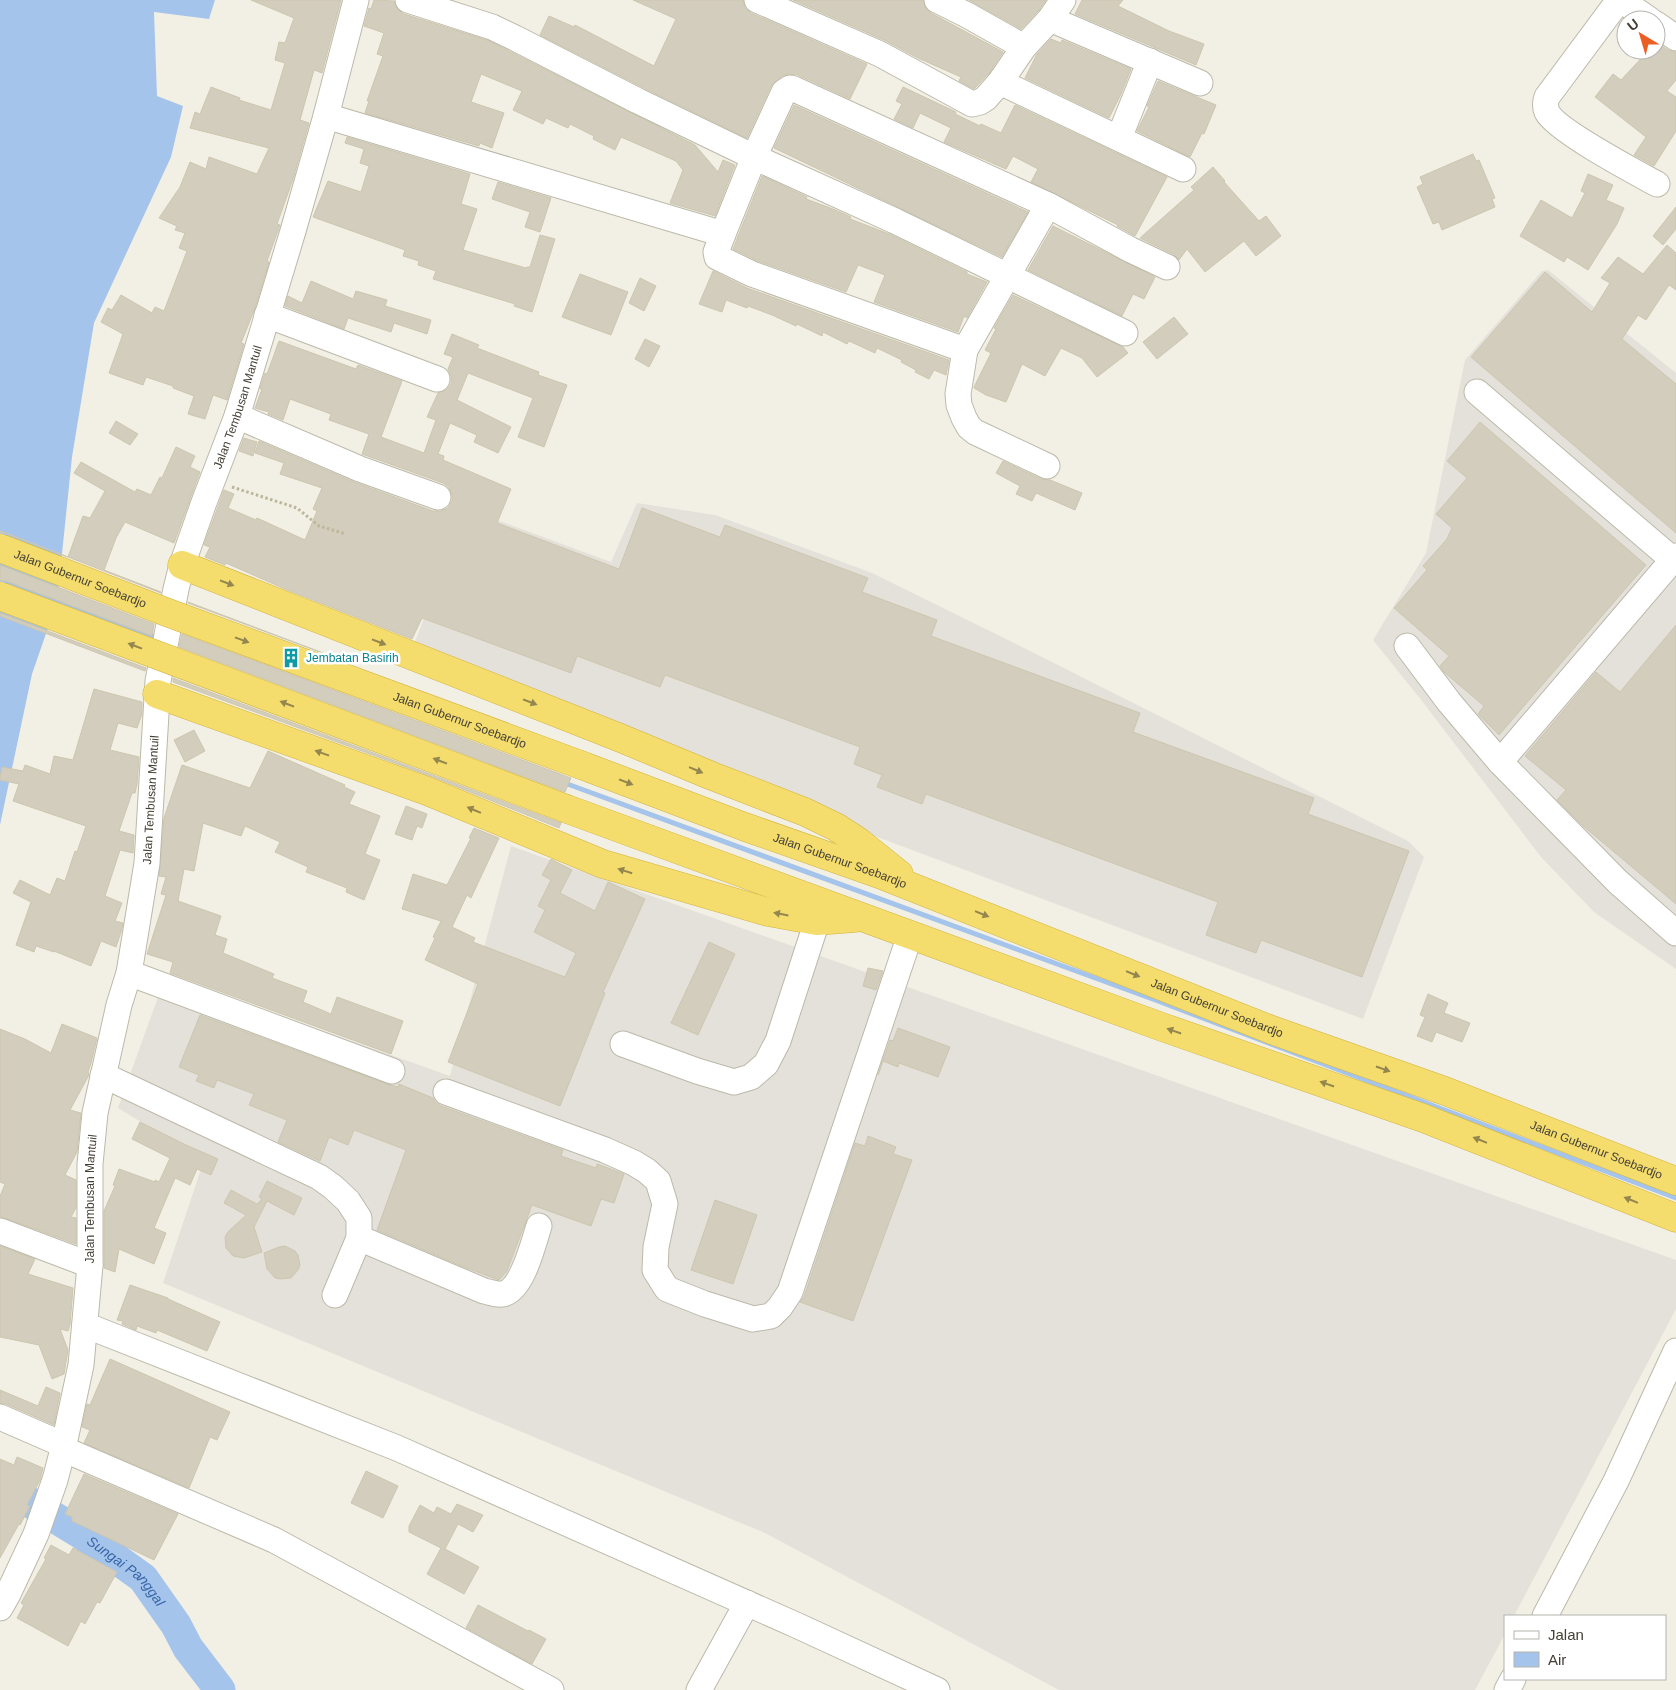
<svg xmlns="http://www.w3.org/2000/svg" width="1676" height="1690" font-family="Arial,sans-serif">
	<rect width="100%" height="100%" fill="#f2f0e5"/>
	<path fill="#e4e1da" d="M1548,270L1676,373V969L1594,912L1541,857L1422,701L1373,640L1426,553L1465,360L1542,271Z
		M637,503L715,515L872,573L1006,639L1408,841L1424,857L1363,1019L667,758L412,650L465,508L611,562Z
		M511,846L1676,1260V1309L1514,1616H1505V1634L1475,1690H1059L765,1533L163,1283L204,1160L118,1108L166,975L450,1076Z"/>
	<path fill="#a5c4eb" d="M0,0H215L209,19L154,12L157,96L183,106L171,157L94,323L72,457L57,602L32,674L0,825Z"/>
	<g fill="none" stroke-linecap="round" stroke-linejoin="round">
		<path stroke="#a5c4eb" stroke-width="5" d="M51,600L161,639
			M562,782L1158,1001L1676,1198"/>
		<path stroke="#a5c4eb" stroke-width="31" id="s1" d="M0,1484L80,1533L143,1578L176,1625L188,1648L220,1690"/>
	</g>
	<path fill="#d2cdbc" stroke="#cdc6af" d="M251,0H341L322,73L314,70L300,120L309,123L293,179L277,224L280,225L267,261L269,262L255,308L241,343L244,344L227,400L213,395L205,419L188,414L194,396L173,388V386L146,377L143,385L109,373L123,334L101,322L108,308L112,310L121,295L152,313L155,307L164,311L187,251L179,248L185,233L175,230L177,226L159,218L180,187L190,162L206,169L209,157L257,174L269,148L190,128L195,112L200,114L211,87L240,98L239,100L271,110L285,63L275,60L279,42L285,43L294,18Z
		M374,0L394,1L397,9L404,14L487,40L509,51L695,145L718,172L723,160L735,165L715,216L670,203L683,170L676,161L621,137L615,150L593,139L594,136L570,124L568,128L546,118L543,124L513,110L522,91L481,74L471,102L504,113L492,148L480,143L479,146L365,113L369,101H367L383,56L377,54L384,33L364,26L369,8L371,9Z
		M633,0H743L745,8L751,13L867,64L850,99L798,75L788,74L782,76L771,86L747,138L644,88L540,35L549,16L574,27L575,25L654,66L676,19Z
		M793,0H923L925,7L931,13L1003,52L989,73L974,89L959,81L961,77L918,58L886,41Z
		M969,0H1046L1039,10L1021,29Z
		M1082,0H1123L1118,6L1169,31L1204,44L1196,65L1075,14Z
		M1051,39L1061,43L1062,40L1131,69L1121,94L1109,118L1025,78L1037,54Z
		M1656,42L1668,50L1676,52V80L1667,91L1676,97V131L1654,166L1634,155L1646,137L1595,97L1613,74L1621,80L1649,50H1656Z
		M1158,81L1216,105L1204,134L1202,133L1190,157L1137,131L1149,107L1147,106Z
		M903,87L956,112L955,114L980,126L981,124L1001,133L1015,105L1167,177L1135,236L1117,226L1118,225L1031,182L1038,169L1013,156L1006,169L944,142L951,128L920,113L913,128L894,119L902,104L896,101Z
		M794,105L1028,212L1002,257L774,148Z
		M347,137L470,174L461,204L477,209L463,250L526,268L527,267H530L540,235L555,239L532,312L514,306L515,304L433,279L436,271L418,265L419,261L403,256L405,250L313,217L328,181L361,192L369,166L360,163L364,149L345,143Z
		M1473,154L1476,161L1479,160L1495,198L1492,199L1495,207L1442,230L1439,222L1433,224L1417,187L1423,184L1420,177Z
		M1213,167L1225,181L1224,182L1259,221L1266,216L1281,236L1256,256L1244,241L1205,272L1187,249L1179,260L1173,254L1140,238L1194,190L1191,187Z
		M1588,174L1613,185L1606,200L1624,208L1617,224L1588,270L1567,257L1564,262L1520,236L1541,200L1572,218L1585,193L1581,191Z
		M762,176L807,197L806,199L833,209L851,217L850,219L889,234L967,272V274L987,282L967,318L964,316L958,332L874,302L885,275L858,265L846,292L758,261L733,249Z
		M498,182L551,198L540,232L525,227L530,212L492,199Z
		M1676,207V229L1663,245L1653,236Z
		M1053,226L1155,277L1144,299L1133,294L1122,316L1028,270Z
		M1667,245L1676,253V290L1669,285L1646,320L1638,315L1622,339L1676,384V533L1471,357L1545,272L1592,312L1610,283L1601,278L1618,257L1643,274Z
		M713,271L747,288L949,360L946,375L934,370L929,379L915,372L916,370L901,362L902,360L877,348L875,353L849,341L847,344L823,332L822,336L797,324L796,326L772,315L748,306L747,308L726,300L722,312L699,304Z
		M580,274L628,292L611,335L562,317Z
		M640,278L656,286L644,311L629,303Z
		M311,281L353,299L356,291L387,300L385,306L431,320L427,334L394,323L391,332L348,318L344,329L285,306L288,296L302,303Z
		M1013,295L1123,347L1128,353L1097,377L1082,358L1061,348L1045,376L1022,364L1006,402L986,395L974,388V387L991,353L985,350L996,329L994,328Z
		M1174,317L1188,334L1157,359L1143,342Z
		M452,334L479,345L477,348L539,372L538,375L567,385L544,447L518,437L533,398L468,373L457,400L511,427L498,453L474,442L477,435L450,423L438,454L444,456L443,460L511,489L497,523L619,569L642,508L720,537L725,525L868,578L862,592L937,620L931,636L1140,713L1133,732L1314,798L1308,814L1409,851L1362,977L1261,940L1256,953L1206,935L1218,902L926,794L922,804L877,787L882,775L854,764L860,747L665,675L660,687L577,656L571,673L422,618L412,639L285,589L226,563L225,565L205,557L210,547L204,545L224,490L234,494L228,508L256,520L257,518L305,540L317,511L313,509L322,488L280,474L284,463L255,453L259,441L354,482L433,511H441L448,508L452,501V495L449,487L443,483L362,454L369,434L329,420L331,414L290,399L283,420L268,414L269,412L255,408L262,389H260L265,373L267,374L279,341L356,369L358,365L402,381L381,437L424,453L436,420L427,417L438,393L446,390L451,384V376L448,369L453,357L444,354Z
		M645,339L660,346L649,367L635,359Z
		M116,421L138,434L130,445L109,433Z
		M1480,422L1646,565L1499,735L1478,714L1484,706L1444,672L1440,666L1449,656L1394,608L1427,570L1423,566L1447,539L1452,528L1436,514L1467,478L1447,461Z
		M244,438L257,442L253,456L239,451Z
		M176,447L195,456L190,467L200,472L174,543L125,522L116,538L104,570L161,592V593L6,533H0V531L68,557L83,516L90,518L105,491L74,473L81,462L135,492L137,489L151,495L160,477L162,478Z
		M1003,461L1041,479L1050,480L1082,493L1075,510L1036,493L1032,501L1016,494L1020,486L996,473Z
		M0,565L154,624L152,636L6,581H0Z
		M188,602L331,656L188,603Z
		M0,613L146,668L145,671L0,616Z
		M1676,625V904L1582,825L1557,800L1566,790L1525,756L1596,672L1620,692Z
		M182,634L571,778L565,792L179,647Z
		M173,678L561,823L559,828L433,777L173,682Z
		M94,689L142,702V714L137,728L118,723L110,750L139,757L137,784L135,793H132L119,831L134,835L133,853L120,850L105,896L122,903L115,921L123,923L121,932L116,947L101,941L91,966L54,951V952L36,946L34,952L16,945L31,902L13,893L20,880L50,895L57,878L65,881L75,851L77,852L86,826L13,801L19,784L0,780V777L2,767L23,771L25,765L50,774L54,756L73,760Z
		M194,730L205,751L185,762L174,740Z
		M268,751L345,785L344,787L355,792L349,804L380,816L365,854L380,860L364,900L346,892L347,888L306,872L308,867L275,852L280,842L245,826L241,836L203,823L194,871L184,869L178,901L221,916L215,935L227,939L223,953L274,974L272,978L307,991L303,1002L331,1014L337,997L403,1021L391,1054L170,973L173,962L147,954L166,895L161,894L166,877L159,876L164,818L182,765L250,788Z
		M406,806L427,814L422,828L417,826L412,840L395,834Z
		M474,828L499,838L471,898L467,895L452,927L475,938L473,942L565,977L576,953L534,932L545,910L538,906L551,880L542,875L551,859L572,870L560,893L595,911L608,882L645,899L603,992L605,993L560,1106L448,1062L478,984L425,960L435,938L433,937L441,921L402,909L413,874L447,885L471,838H469Z
		M709,942L735,954L698,1035L671,1023Z
		M868,968L883,971L876,990L863,986Z
		M1428,994L1448,1003L1444,1013L1470,1023L1462,1042L1436,1032L1432,1042L1417,1036L1425,1017L1420,1015Z
		M200,1015L387,1084L398,1087L399,1084L433,1098L435,1102L441,1106L563,1150L561,1156L596,1168L597,1164L624,1174L614,1203L601,1199L591,1226L532,1205L507,1271L499,1280L464,1267L377,1230L406,1150L354,1130L348,1145L329,1137L320,1161L278,1142L287,1120L249,1105L254,1094L217,1080L214,1088L196,1081L199,1075L179,1067Z
		M62,1024L97,1038L91,1063L88,1072L89,1075L70,1110L81,1113L77,1152L65,1175L76,1180V1208L71,1217L76,1218V1244L5,1218L0,1217V1196L5,1184L0,1182V1029L25,1039L51,1053Z
		M898,1028L950,1047L938,1077L899,1063L898,1067L883,1061L878,1075L890,1040L893,1041Z
		M140,1122L186,1145L218,1159L211,1175L197,1169L190,1185L175,1178L154,1228L166,1233L154,1264L119,1249L115,1272L104,1268V1211L115,1186L113,1185L119,1169L155,1182V1180L159,1182L170,1158L132,1139Z
		M868,1136L896,1147L893,1154L912,1160L853,1321L800,1302L804,1297L855,1143L865,1146Z
		M267,1181L302,1198L294,1215L267,1201L254,1227L262,1252L244,1258L233,1256L226,1248L225,1237L228,1232L246,1215L224,1203L231,1190L257,1204L262,1199L259,1197Z
		M715,1200L757,1215L733,1284L691,1270Z
		M0,1246L35,1259L28,1274L73,1288L70,1324L68,1331L60,1329L68,1350L64,1374L52,1379L39,1345L0,1337Z
		M285,1246L295,1251L298,1255L300,1265L298,1270L291,1278L280,1279L275,1278L267,1269L264,1253L279,1247Z
		M130,1285L168,1298V1299L220,1322L207,1351L157,1330L156,1333L137,1326L136,1330L122,1324L123,1321L117,1320Z
		M110,1359L230,1412L217,1440L210,1437L189,1488L84,1443L90,1430L82,1427L87,1404L90,1405Z
		M46,1387L60,1393L54,1425L6,1404L0,1403V1390L38,1406Z
		M17,1457L43,1468L40,1480L27,1505L30,1506L20,1525L19,1524L0,1558V1459L14,1465Z
		M366,1471L398,1486L383,1518L351,1503Z
		M84,1474L178,1514L154,1560L72,1521V1517L65,1514Z
		M457,1504L483,1515L473,1532L458,1524L445,1549L479,1567L464,1594L427,1574L441,1548L409,1532V1526L420,1505L434,1513L437,1507L451,1514Z
		M51,1545L69,1555L73,1548L117,1572L100,1603L97,1602L85,1624L81,1621L68,1646L17,1618L24,1605L21,1603L46,1559L44,1558Z
		M478,1605L528,1631L529,1630L546,1639L532,1664L466,1628Z"/>
	<g fill="none" stroke-linecap="round" stroke-linejoin="round">
		<defs>
			<g id="minor">
				<path d="M408,0L492,27L515,38L638,101L754,157L895,221L1125,333"/>
				<path d="M757,0L880,54L972,104L980,102L986,98L1000,82L1024,47L1050,19L1063,0"/>
				<path d="M937,0L967,15L1024,47"/>
				<path d="M1619,0L1547,97C1545,102 1545,107 1547,112C1556,130 1635,172 1657,184"/>
				<path d="M1621,0L1650,20"/>
				<path d="M1050,19L1200,83"/>
				<path d="M1656,24L1676,38"/>
				<path d="M1000,82L1183,169"/>
				<path d="M326,116L723,234"/>
				<path d="M1119,138L1150,61"/>
				<path d="M267,315L437,379"/>
				<path d="M965,350L752,274L717,257L716,252L723,234L754,157L784,92L790,88L794,89L1048,205L1131,250L1167,267"/>
				<path d="M1477,392L1673,560"/>
				<path d="M237,416L360,469L438,497"/>
				<path d="M1047,466L975,432L969,427L964,418L959,405L958,394L965,350L1048,205"/>
				<path d="M1407,646L1449,702L1500,762L1618,882L1676,933"/>
				<path d="M1500,762L1676,556"/>
				<path d="M129,973L392,1071"/>
				<path d="M623,1044L697,1071L734,1082L751,1077L766,1064L778,1041L817,921"/>
				<path d="M103,1075L319,1177L333,1187L348,1201L359,1218V1238L335,1295"/>
				<path d="M446,1092L605,1150L634,1163L647,1171L658,1181L665,1204L656,1247L655,1270L667,1289L705,1304L753,1319L771,1316L780,1307L790,1292L910,935"/>
				<path d="M0,1231L90,1265"/>
				<path d="M359,1238L484,1291C490,1292 496,1295 503,1294C523,1289 533,1244 539,1226"/>
				<path d="M85,1325L397,1448L796,1625L937,1690"/>
				<path d="M0,1417L64,1445"/>
				<path d="M63,1449L274,1540L551,1690"/>
				<path id="s2" d="M0,1608L8,1594L36,1534L55,1480L63,1449L81,1365L90,1265V1164L95,1113L119,1005L129,973L147,863L158,681L176,589L182,565L203,505L237,416L293,231L326,116L356,0"/>
				<path d="M1545,1616L1616,1481L1676,1351"/>
				<path d="M699,1690L747,1603"/>
				<path d="M1507,1690L1513,1679"/>
			</g>
			<g id="highway">
				<path d="M182,565L618,737L712,776L805,812L836,827L859,842L899,874"/>
				<path d="M157,694L427,791L603,864L768,912L817,921L855,918"/>
				<path id="s3" d="M581,765L745,827L879,874L1272,1030L1445,1091L1676,1181"/>
				<path d="M567,809L1162,1027L1423,1118L1676,1218"/>
			</g>
		</defs>
		<use href="#minor" stroke="#bcb9a9" stroke-width="27"/>
		<use href="#highway" stroke="#d3b33e" stroke-width="29"/>
		<path stroke="#bdb69b" stroke-width="3" stroke-dasharray="2.5 2.5" stroke-linecap="butt" d="M232,487L297,508L319,526L346,534"/>
		<use href="#minor" stroke="#fff" stroke-width="25"/>
		<use href="#highway" stroke="#f4dc6d" stroke-width="28"/>
		<defs>
			<g id="highway-bridge">
				<path id="s4" d="M0,548L166,612L581,765"/>
				<path d="M0,596L567,809"/>
			</g>
		</defs>
		<use href="#highway-bridge" stroke="#d3b33e" stroke-width="29" stroke-linecap="butt"/>
		<use href="#highway-bridge" stroke="#f4dc6d" stroke-width="28"/>
	</g>
	<defs><path id="oneway-solid" d="M-6-.8H1V-3.2L6.5 0L1 3.2V.8H-6Z" transform="scale(1.25)"/></defs>
	<g fill="#93864e">
		<use href="#oneway-solid" transform="translate(227 583) rotate(21)"/>
		<use href="#oneway-solid" transform="translate(242 640) rotate(20)"/>
		<use href="#oneway-solid" transform="translate(379 642) rotate(21)"/>
		<use href="#oneway-solid" transform="translate(135 646) rotate(-159)"/>
		<use href="#oneway-solid" transform="translate(530 702) rotate(21)"/>
		<use href="#oneway-solid" transform="translate(287 704) rotate(-159)"/>
		<use href="#oneway-solid" transform="translate(322 753) rotate(-160)"/>
		<use href="#oneway-solid" transform="translate(440 761) rotate(-159)"/>
		<use href="#oneway-solid" transform="translate(696 770) rotate(23)"/>
		<use href="#oneway-solid" transform="translate(626 782) rotate(21)"/>
		<use href="#oneway-solid" transform="translate(474 810) rotate(-157)"/>
		<use href="#oneway-solid" transform="translate(625 871) rotate(-163)"/>
		<use href="#oneway-solid" transform="translate(781 914) rotate(-169)"/>
		<use href="#oneway-solid" transform="translate(982 914) rotate(22)"/>
		<use href="#oneway-solid" transform="translate(1133 974) rotate(22)"/>
		<use href="#oneway-solid" transform="translate(1174 1031) rotate(-161)"/>
		<use href="#oneway-solid" transform="translate(1383 1069) rotate(19)"/>
		<use href="#oneway-solid" transform="translate(1327 1084) rotate(-161)"/>
		<use href="#oneway-solid" transform="translate(1480 1140) rotate(-158)"/>
		<use href="#oneway-solid" transform="translate(1631 1200) rotate(-158)"/>
	</g>
	<defs>
		<symbol id="building-bare" viewBox="-9 -9 18 18"><path d="M-4-6H4V6H1V3H-1V6H-4ZM-2.5-4.3h1.7v1.8h-1.7ZM.8-4.3h1.7v1.8H.8ZM-2.5-1h1.7V.8h-1.7ZM.8-1h1.7V.8H.8Z" fill="#0f9aa8" stroke="#fff" stroke-width="2.5" paint-order="stroke"/></symbol>
	</defs>
	<g fill-rule="evenodd">
		<use href="#building-bare" x="277" y="644" width="28" height="28"/>
	</g>
	<g text-anchor="middle" dominant-baseline="central" stroke-width="5" stroke-linejoin="round" paint-order="stroke">
		<g font-size="12" fill="#444035" stroke="#fff">
			<text stroke="none"><textPath href="#s2" startOffset="1234">Jalan Tembusan Mantuil</textPath></text>
			<text stroke="none"><textPath href="#s4" startOffset="86">Jalan Gubernur Soebardjo</textPath></text>
			<text stroke="none"><textPath href="#s4" startOffset="491">Jalan Gubernur Soebardjo</textPath></text>
			<text stroke="none"><textPath href="#s2" startOffset="829">Jalan Tembusan Mantuil</textPath></text>
			<text stroke="none"><textPath href="#s3" startOffset="276">Jalan Gubernur Soebardjo</textPath></text>
			<text stroke="none"><textPath href="#s3" startOffset="681">Jalan Gubernur Soebardjo</textPath></text>
			<text stroke="none"><textPath href="#s3" startOffset="1086">Jalan Gubernur Soebardjo</textPath></text>
			<text stroke="none"><textPath href="#s2" startOffset="424">Jalan Tembusan Mantuil</textPath></text>
		</g>
		<g font-size="12" fill="#0d838f" stroke="#fff" text-anchor="start">
			<text x="306" y="658">Jembatan Basirih</text>
		</g>
		<g font-size="14" font-style="italic" fill="#3666a8" stroke="#fff">
			<text stroke="none"><textPath href="#s1" startOffset="154">Sungai Panggal</textPath></text>
		</g>
	</g>
	<rect x="1504" y="1615" width="162" height="65" fill="#ffffff" stroke="#b4b3ae"/>
	<rect x="1514" y="1631" width="25" height="8" fill="#ffffff" stroke="#b4b3ae"/>
	<text x="1548" y="1640" font-size="15" fill="#444035">Jalan</text>
	<rect x="1514" y="1652" width="25" height="15" fill="#a5c4eb" stroke="#b4b3ae"/>
	<text x="1548" y="1665" font-size="15" fill="#444035">Air</text>
	<g transform="translate(1641 35) rotate(322)"><circle r="24" fill="#ffffff" stroke="#b4b3ae"/>
	<path d="M0-4L9 19L0 12L-9 19Z" fill="#ec5f22"/>
	<text y="-8" font-size="14" font-weight="bold" text-anchor="middle" fill="#444035">U</text>
	</g>
</svg>
